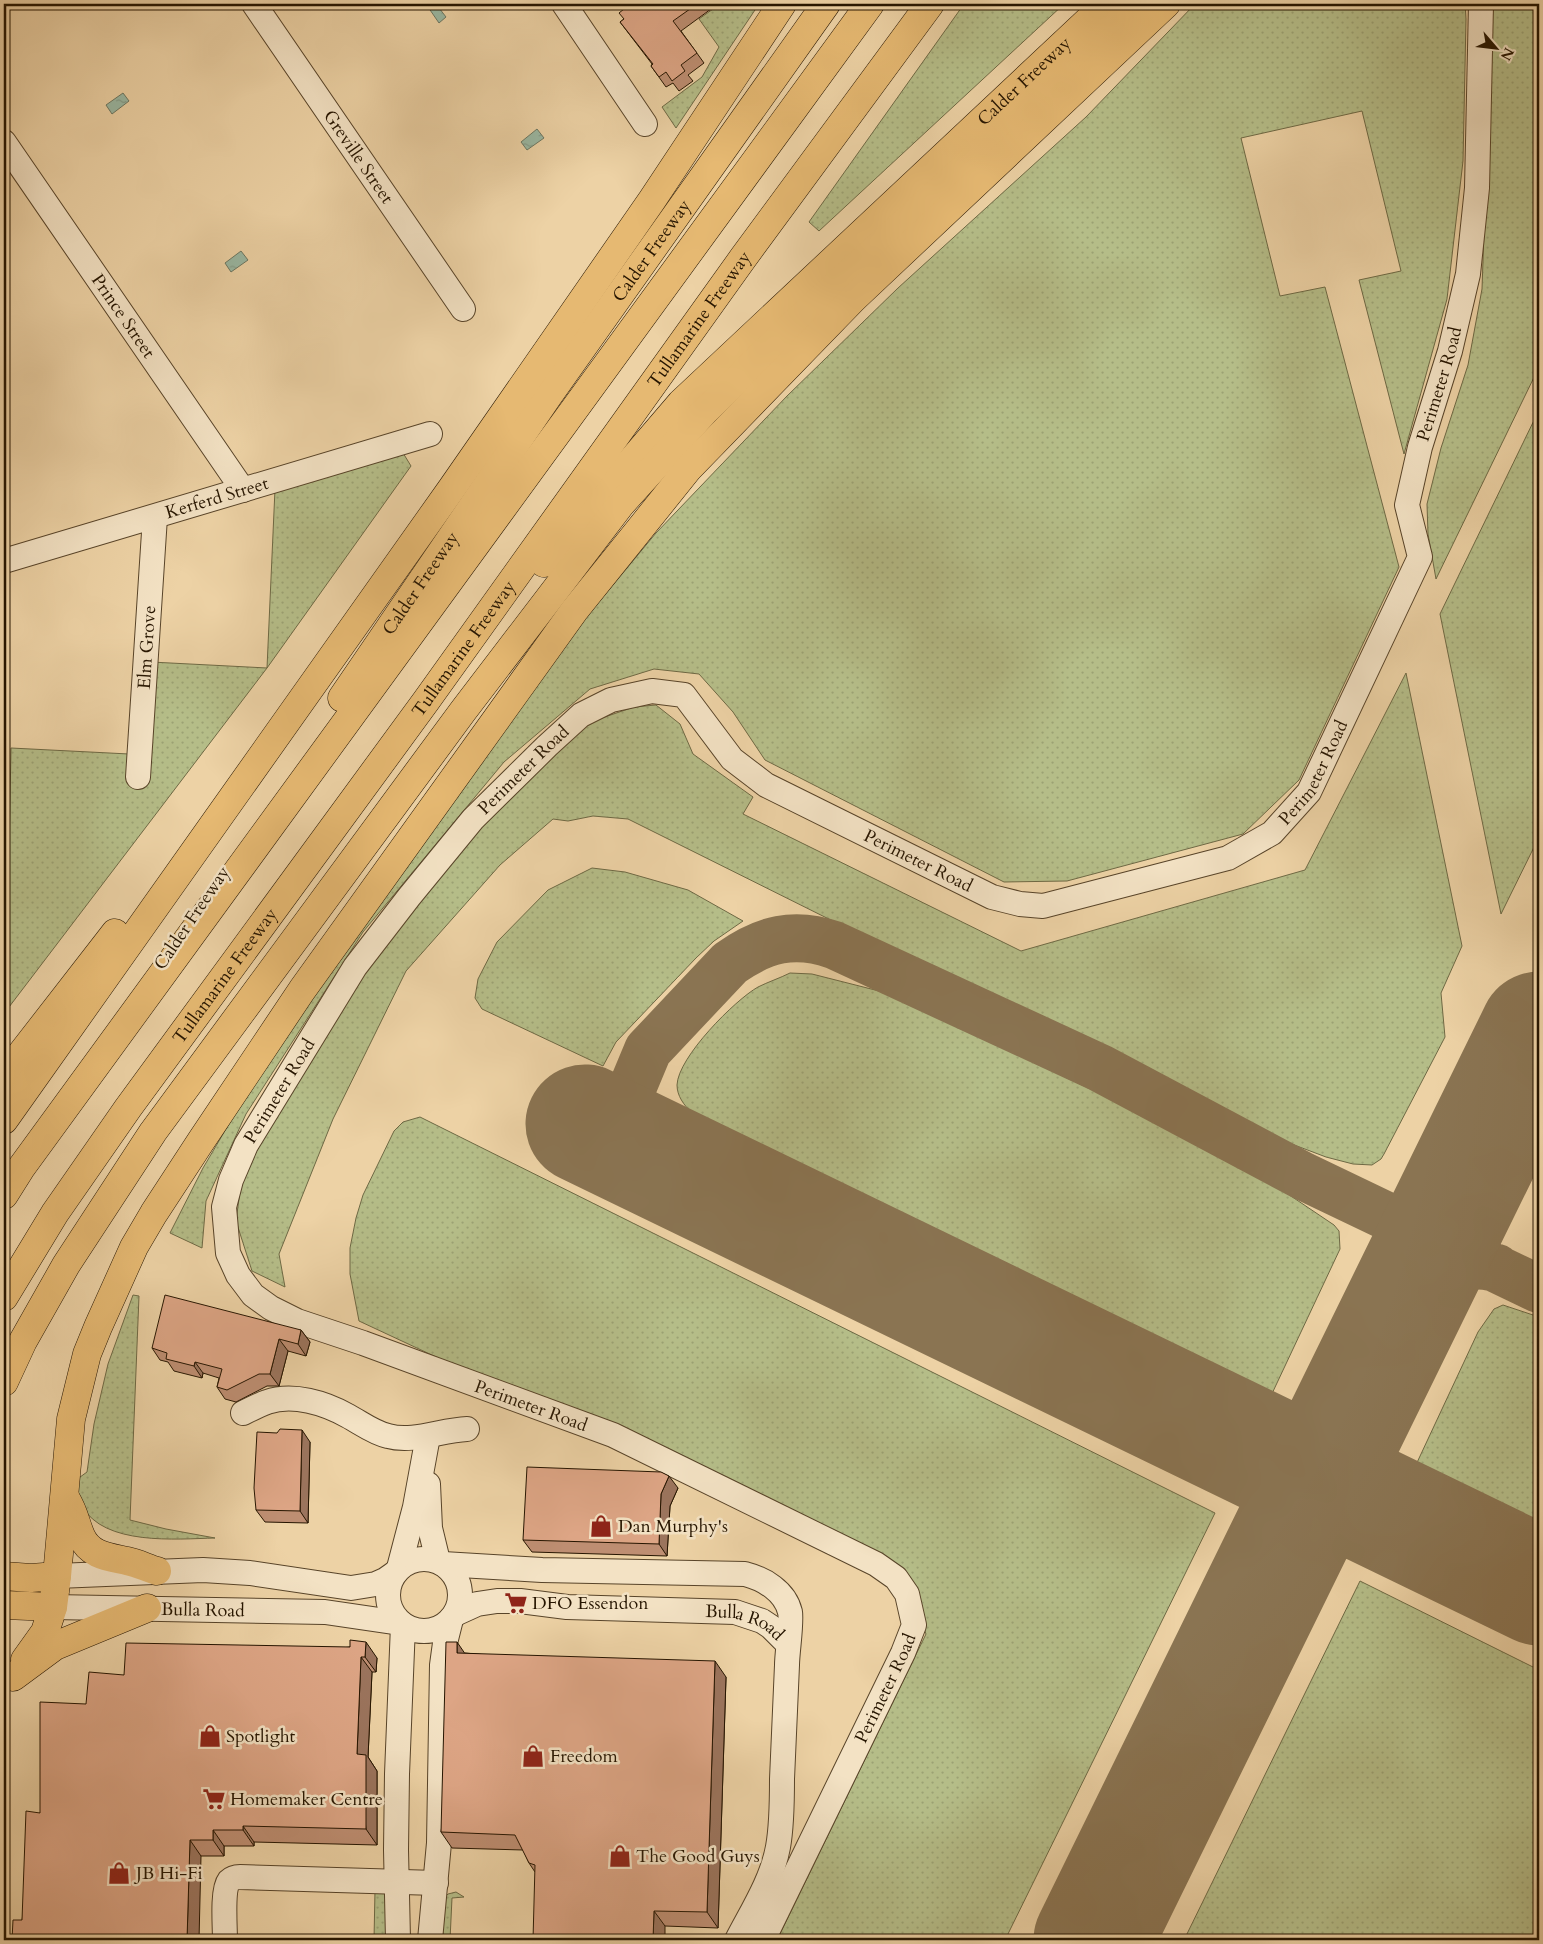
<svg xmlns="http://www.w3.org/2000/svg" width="1543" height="1944" font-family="Cardo,serif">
	<defs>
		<pattern id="grass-dots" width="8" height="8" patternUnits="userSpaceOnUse" patternTransform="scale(1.25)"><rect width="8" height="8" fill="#b5bd88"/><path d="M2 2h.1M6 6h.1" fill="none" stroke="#9ca274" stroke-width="1.8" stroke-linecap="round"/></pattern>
		<pattern id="water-ripples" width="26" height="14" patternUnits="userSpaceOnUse" patternTransform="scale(1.25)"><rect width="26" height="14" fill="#9ab8a3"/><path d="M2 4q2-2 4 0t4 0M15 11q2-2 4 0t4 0" fill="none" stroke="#859d8b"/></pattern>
	</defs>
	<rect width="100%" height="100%" fill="#edd2a5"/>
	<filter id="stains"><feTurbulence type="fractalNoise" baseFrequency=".004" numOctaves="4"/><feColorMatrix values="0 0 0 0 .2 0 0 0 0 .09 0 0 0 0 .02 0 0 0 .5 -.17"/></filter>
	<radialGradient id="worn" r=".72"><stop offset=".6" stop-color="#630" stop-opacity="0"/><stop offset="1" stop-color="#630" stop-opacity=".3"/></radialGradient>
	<path fill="url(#grass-dots)" stroke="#6e6944" d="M720,4H759L676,128L662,107L702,77L719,47L699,19Z
		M964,4H1064L819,231L809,222Z
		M1195,4H1465L1466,19L1463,161L1447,299L1404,454L1359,280L1401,271L1362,111L1241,138L1280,296L1325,287L1399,567L1299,780L1243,834L1067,881L1004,882L765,760L733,712L699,674L654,669L590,689L504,762L363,932L246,1114L206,1201L202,1248L170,1233L203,1168L282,1034L536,678L656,533L787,396L898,288L1086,117Z
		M1492,4H1539V367L1436,579L1428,534L1427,504L1441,448L1468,365L1482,289Z
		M1539,410V837L1501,914L1440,614Z
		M400,448L411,466L267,668L6,1011L11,748L129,754L151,662L267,668L275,489Z
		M1406,673L1462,946L1441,993L1445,1037L1384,1154L1381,1159L1372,1165L1353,1164L1326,1157L1289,1143L1179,1086L883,946L628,819L593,816L568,821L553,819L500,865L406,971L333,1119L279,1254L285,1287L252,1271L236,1221L241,1184L267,1129L383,945L457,852L544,758L593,721L634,707L656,705L680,724L693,754L753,797L743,814L1021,951L1305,870Z
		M592,868L625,872L688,890L743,921L714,941L696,958L616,1042L603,1066L482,1009L475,998L478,979L497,942L548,890Z
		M790,973L812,974L887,993L1118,1102L1279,1188L1334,1225L1339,1231L1340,1249L1269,1400L1219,1378L691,1112C684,1105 677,1096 677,1085C678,1057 735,1000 758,987C768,982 780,978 790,973Z
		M420,1117L1215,1513L1005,1940H777L926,1634L917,1611L897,1572L359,1321L350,1274V1248L356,1218L363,1195L394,1131L403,1122Z
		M133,1295L139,1296L130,1520L166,1529L215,1538C176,1539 104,1546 82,1506C78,1499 77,1488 76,1480L87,1472L94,1424L108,1364Z
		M1503,1305L1539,1317V1533L1414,1469L1478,1332L1494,1309Z
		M1360,1581L1539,1670V1940H1184Z
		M375,1890L387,1894L391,1940H374Z
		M456,1892L464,1897L452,1898L450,1940H439L445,1897L448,1894Z"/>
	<path fill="url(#water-ripples)" stroke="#6c7762" d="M432,4H436L446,17L439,23L428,7Z
		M123,93L129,101L112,114L106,105Z
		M537,129L544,138L527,150L521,142Z
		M241,251L248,260L231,272L225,263Z"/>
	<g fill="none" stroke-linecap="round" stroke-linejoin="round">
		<path stroke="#8a7452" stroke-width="48" d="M709,1184L659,1155L645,1144L632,1117L630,1100L633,1086L648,1050L730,963C764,939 794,931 834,945L1100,1068L1303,1176L1539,1289
			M1408,1297C1432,1269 1462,1260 1497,1268"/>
		<path stroke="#8a7452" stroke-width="119" d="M585,1124L1539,1586
			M1093,1940L1539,1031"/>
		<defs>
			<g id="minor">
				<path id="s1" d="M254,4L463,309"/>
				<path d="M564,4L645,124"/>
				<path id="s2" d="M4,142L243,490"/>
				<path id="s3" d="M4,561L430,434"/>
				<path id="s4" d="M138,777L155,517"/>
				<path d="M243,1413C251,1409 259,1405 267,1402C293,1393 325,1403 348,1416C361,1423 374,1433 388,1436C413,1443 441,1430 467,1429"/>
				<path d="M428,1484L430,1528L438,1561"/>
				<circle cx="424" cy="1595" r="36"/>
				<path d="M443,1564L542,1570L745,1574C764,1579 785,1591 790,1612C792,1621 787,1653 787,1665C785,1703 784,1741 782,1779C782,1801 782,1825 778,1847C772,1880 752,1911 737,1940"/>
				<path d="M399,1568L415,1507L428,1436"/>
				<path d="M57,1576L203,1570L250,1573L351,1588L376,1584L385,1580L395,1573"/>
				<path id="s5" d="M53,1607L325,1612L400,1623"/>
				<path id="s6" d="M455,1614L477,1604L497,1601H520L567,1607L735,1612L762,1621L771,1627L787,1643"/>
				<path d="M225,1940C225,1928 222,1890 229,1881C232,1878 235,1877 240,1877L436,1883"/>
				<path d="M398,1940L396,1850L397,1774L403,1625"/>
				<path d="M430,1940L439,1843L442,1665L445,1643L451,1619"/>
				<path id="s7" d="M763,1940L903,1653L914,1625L907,1594L896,1578L876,1564L613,1435L363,1343L297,1321L271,1308L253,1295L238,1275L228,1253L224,1207L231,1180L246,1145L355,967L409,897L473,819L547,746L581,715L611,700L652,691L684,695L732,759L766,785L992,897L1020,904L1043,906L1228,858L1272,833L1309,792L1420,557L1407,505L1420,447L1450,351L1468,274L1477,188L1481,4"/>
			</g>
			<path id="major" d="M4,1576L31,1578L57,1576L53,1607L4,1605"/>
			<g id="highway">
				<path id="s8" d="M544,563L681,403L1106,4"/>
				<path id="s9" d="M342,698L548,396L826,4"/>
				<path d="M4,1076L115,933"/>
				<path d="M4,1120L452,488L652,200L782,4"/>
				<path d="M4,1195L21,1168L870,4"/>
				<path id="s10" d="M4,1297L55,1213L128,1108L426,701L743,258L930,4"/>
				<path d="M4,1382L23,1341L66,1265L153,1132L463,711L621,504L704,412L791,326L964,168L1137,4"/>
				<path d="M66,1499C75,1514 75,1522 81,1536C90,1556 109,1557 127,1561C137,1563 147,1568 157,1571"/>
				<path d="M57,1576L71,1419L87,1354L98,1327L134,1247L154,1213L201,1141L302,990L574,611L688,469L854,298L1166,4"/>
				<path d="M25,1660L45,1632L53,1607"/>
				<path d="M13,1677L55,1646L147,1608"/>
			</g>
		</defs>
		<use href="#minor" stroke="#584429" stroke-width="26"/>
		<use href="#major" stroke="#261500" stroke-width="29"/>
		<use href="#highway" stroke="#261500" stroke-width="29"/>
		<use href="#minor" stroke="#f3e2c4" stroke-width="24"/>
		<use href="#major" stroke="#e6b972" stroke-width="28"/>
		<use href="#highway" stroke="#e6b972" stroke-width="28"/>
	</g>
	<path fill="#be8e72" stroke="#261500" d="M621,4H707L711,9L681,31L704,63L688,75L693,81L679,91L673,83L666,87L651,66L652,64L620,22L624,19V9Z
		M301,1330L310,1342L306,1356L288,1351L279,1386H267L236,1402L225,1399L217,1387L219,1378L203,1373L202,1378L174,1371L168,1362L160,1360L152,1348Z
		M310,1442L308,1523L265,1522L256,1510Z
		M678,1488L670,1506L667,1556L532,1552L523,1540Z
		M350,1647L377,1658L376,1672H372L368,1757L377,1771V1845L254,1842V1846H224V1856H201L22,1920L40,1813L86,1704L124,1675Z
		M465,1653L726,1677L718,1928L665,1926L535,1872L529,1863L523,1850L452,1848L441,1832Z"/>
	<path fill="#9b745d" stroke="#261500" d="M301,1330L310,1342L306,1356L298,1344Z
		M279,1339L288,1351L279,1386L270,1374Z
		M195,1362L203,1373L202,1378L194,1366Z
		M302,1430L310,1442L308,1523L300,1511Z
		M669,1476L678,1488L670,1506L667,1556L659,1544L661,1494Z
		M366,1642L377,1658L376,1672L365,1657Z
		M457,1642L468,1658L457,1653Z
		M361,1657L372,1672L368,1757L377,1771V1845L366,1829L357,1754Z
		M715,1661L726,1677L718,1928L707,1912Z
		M243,1826L254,1842V1846L243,1830Z
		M213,1830L224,1846V1856L213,1840Z
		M190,1840L201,1856L199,1940H187Z
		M654,1911L665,1926V1940H653Z"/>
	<path fill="#dda585" stroke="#261500" d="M621,4H697L673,21L697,53L681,65L685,71L672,81L666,72L659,77L651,66L653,64L620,22L624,19L619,13L624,9Z
		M165,1295L301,1330L298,1344L279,1339L270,1374H259L227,1390L217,1387L222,1369L195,1362L194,1366L166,1359L167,1353L152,1348Z
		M280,1429L302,1430L300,1511L256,1510L254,1488L257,1432L277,1433Z
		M527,1467L661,1472L669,1476L661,1494L659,1544L523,1540Z
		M350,1640L366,1642L365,1657H361L357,1754L366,1755V1829L243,1826V1830H213V1840H190L187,1940H12L13,1920H22L26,1811L40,1813V1702L86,1704L89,1672L124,1675L126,1643L350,1647Z
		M446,1642H457V1653L715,1661L707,1912L654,1911L653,1940H533L535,1865L529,1863L515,1835L441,1832Z"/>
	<defs>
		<symbol id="shop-bare" viewBox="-9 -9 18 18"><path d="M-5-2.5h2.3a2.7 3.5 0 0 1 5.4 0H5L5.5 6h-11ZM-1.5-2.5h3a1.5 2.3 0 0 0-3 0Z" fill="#8f2418" stroke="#f3e2c4" stroke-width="2.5" paint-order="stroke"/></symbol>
		<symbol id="supermarket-bare" viewBox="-9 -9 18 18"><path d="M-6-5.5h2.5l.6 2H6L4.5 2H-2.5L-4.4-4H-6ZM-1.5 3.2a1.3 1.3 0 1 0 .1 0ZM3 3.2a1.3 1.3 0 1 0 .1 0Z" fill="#8f2418" stroke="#f3e2c4" stroke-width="2.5" paint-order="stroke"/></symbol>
	</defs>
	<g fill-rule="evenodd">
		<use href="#shop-bare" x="585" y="1510" width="32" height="32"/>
		<use href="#supermarket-bare" x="500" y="1587" width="32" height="32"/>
		<use href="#shop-bare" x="194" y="1720" width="32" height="32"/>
		<use href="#shop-bare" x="517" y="1740" width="32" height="32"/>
		<use href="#supermarket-bare" x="198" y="1783" width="32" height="32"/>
		<use href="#shop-bare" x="604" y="1840" width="32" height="32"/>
		<use href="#shop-bare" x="103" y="1857" width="32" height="32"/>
	</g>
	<g text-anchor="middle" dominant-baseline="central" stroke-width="5" stroke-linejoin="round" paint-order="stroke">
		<g font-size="18" fill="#261500" stroke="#f3e2c4">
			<text stroke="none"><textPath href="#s8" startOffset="681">Calder Freeway</textPath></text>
			<text stroke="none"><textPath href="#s1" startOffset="185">Greville Street</textPath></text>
			<text stroke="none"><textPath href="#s9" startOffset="544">Calder Freeway</textPath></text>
			<text stroke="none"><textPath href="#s2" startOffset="211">Prince Street</textPath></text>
			<text stroke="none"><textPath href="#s10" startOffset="1200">Tullamarine Freeway</textPath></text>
			<text stroke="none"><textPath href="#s7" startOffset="3085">Perimeter Road</textPath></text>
			<text stroke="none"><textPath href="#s3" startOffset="222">Kerferd Street</textPath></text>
			<text stroke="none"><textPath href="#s9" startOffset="139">Calder Freeway</textPath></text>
			<text stroke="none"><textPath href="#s4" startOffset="130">Elm Grove</textPath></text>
			<text stroke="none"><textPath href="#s10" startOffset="795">Tullamarine Freeway</textPath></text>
			<text stroke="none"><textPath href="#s7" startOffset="1735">Perimeter Road</textPath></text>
			<text stroke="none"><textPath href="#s7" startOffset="2665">Perimeter Road</textPath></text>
			<text stroke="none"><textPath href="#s7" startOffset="2215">Perimeter Road</textPath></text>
			<text transform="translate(192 918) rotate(-56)">Calder Freeway</text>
			<text stroke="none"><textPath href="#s10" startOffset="390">Tullamarine Freeway</textPath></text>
			<text stroke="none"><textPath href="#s7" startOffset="1330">Perimeter Road</textPath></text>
			<text transform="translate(531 1406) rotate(20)">Perimeter Road</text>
			<text stroke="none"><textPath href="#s5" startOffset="150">Bulla Road</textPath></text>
			<text stroke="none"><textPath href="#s6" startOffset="295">Bulla Road</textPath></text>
			<text stroke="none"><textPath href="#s7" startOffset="280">Perimeter Road</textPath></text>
		</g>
		<g font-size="18" fill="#261500" stroke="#f3e2c4" text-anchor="start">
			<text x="618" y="1526">Dan Murphy's</text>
			<text x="532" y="1603">DFO Essendon</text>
			<text x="226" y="1736">Spotlight</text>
			<text x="550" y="1756">Freedom</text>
			<text x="230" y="1799">Homemaker Centre</text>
			<text x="636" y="1856">The Good Guys</text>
			<text x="136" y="1873">JB Hi-Fi</text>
		</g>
	</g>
	<rect width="1543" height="1944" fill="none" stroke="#edd2a5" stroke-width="20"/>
	<rect x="5" y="5" width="1533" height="1934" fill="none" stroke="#261500" stroke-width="2.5"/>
	<rect x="10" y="10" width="1523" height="1924" fill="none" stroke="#261500"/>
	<g transform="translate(1496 48) rotate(118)" stroke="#f3e2c4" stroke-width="4" paint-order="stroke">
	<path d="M0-4L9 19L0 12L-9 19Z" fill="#261500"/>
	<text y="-8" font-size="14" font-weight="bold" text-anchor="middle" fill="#261500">N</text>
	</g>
	<rect width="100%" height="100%" filter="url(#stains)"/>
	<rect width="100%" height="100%" fill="url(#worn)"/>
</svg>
